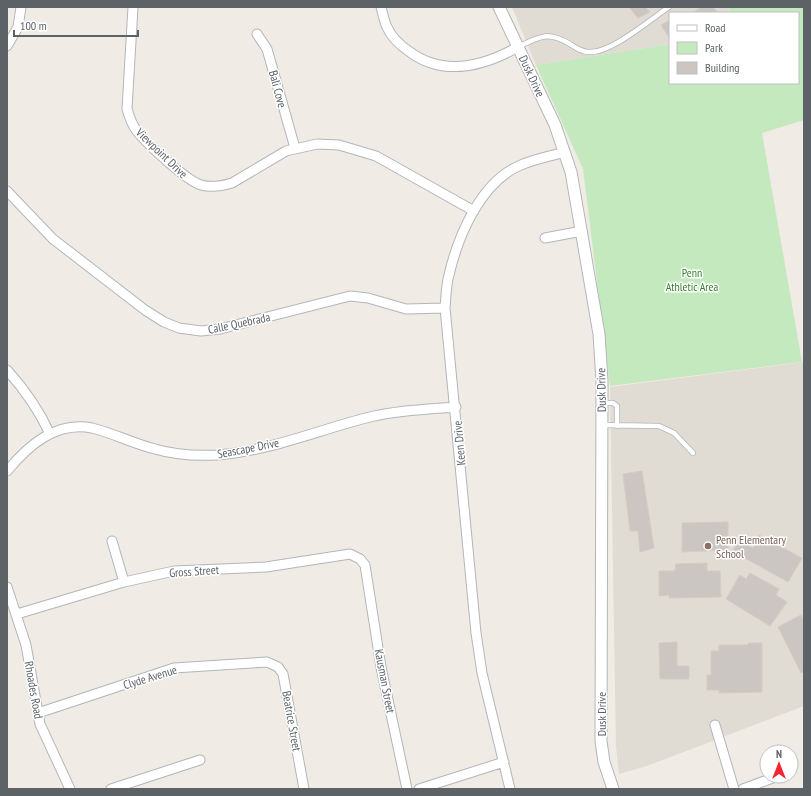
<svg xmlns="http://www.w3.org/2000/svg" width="811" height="796" font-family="'PT Sans Narrow',sans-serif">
	<rect width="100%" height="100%" fill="#f0ebe4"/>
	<path fill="#e0dbd3" d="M512,7H728L730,13H670V44L536,65Z
		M804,362V706L647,766L619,774L616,746L610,387Z"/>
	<path fill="#c5e9bf" d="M728,7H804V120L762,133L802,362L610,386L583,169L536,65L670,44V83H798V13H730Z"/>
	<path fill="#cbc6c1" stroke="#d5ccc2" d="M629,7H645L650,12L638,18Z
		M702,7H713L718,13H692Z
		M670,20V39L661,25Z
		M642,471L654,548L640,552L638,531H630L623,474Z
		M728,522V550L682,552V523Z
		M759,535L802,558L788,582L732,551L740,541L753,548Z
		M707,563V571H720L721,597L669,598V595L659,596V571H675L676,564Z
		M750,573L779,589L776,595L787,602L770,626L726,599L740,575L746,579Z
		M801,615L804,620V671L801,673L778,627Z
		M677,642V666H689V679H660L659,643Z
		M749,643H762V692L719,693V690H707V675H711V651H719V645H747Z"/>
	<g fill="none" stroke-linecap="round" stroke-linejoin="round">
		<defs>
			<path id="service" d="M518,47C540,36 548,31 570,44C576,48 582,52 589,52C610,54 651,19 669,7
				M602,403H613L617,406V426
				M602,425L659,426L674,433L693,453"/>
			<path id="minor" d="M133,7L127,109C129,116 132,125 137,131C147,144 187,181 201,185C212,188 222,186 232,183L286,151L317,144L339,145L376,156L474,211
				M381,7C383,14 384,21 387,27C391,37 401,46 410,52C444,77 484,66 518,47
				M257,34L267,49L295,148
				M7,46L18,27L21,7
				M7,191L53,239L145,310L164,322L179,328L201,331L220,329L350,296L368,298L406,309L445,308
				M545,238L582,231
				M7,370C25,390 39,410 50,434
				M7,471C28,446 55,421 92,428C113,433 134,444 155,449C175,455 198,456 218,455C271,451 323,428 374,416C401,410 429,409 456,407
				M112,541L124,582
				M7,587L26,645L40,724L70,789
				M17,614L124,582L174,571L266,567L350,554L360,559L365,565L381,667L407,789
				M38,713L174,668L267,662L278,667L283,674L304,789
				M715,725L734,789
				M111,789L200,760
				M419,789L504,762
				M510,789L482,673L476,633L445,308C446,297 446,285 449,275C458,236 481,181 521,165C535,159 551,156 565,152
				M743,789L778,776"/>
			<path id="tertiary" d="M499,7L555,125L571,172L599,334L602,381L601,741L604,762L613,789"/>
		</defs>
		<use href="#service" stroke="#b2b6ba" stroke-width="6"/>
		<use href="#minor" stroke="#b2b6ba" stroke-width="11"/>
		<use href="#tertiary" stroke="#b2b6ba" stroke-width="13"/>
		<use href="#service" stroke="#fff" stroke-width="4.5"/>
		<use href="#minor" stroke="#fff" stroke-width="9"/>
		<use href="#tertiary" stroke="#fff" stroke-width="11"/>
	</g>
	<circle fill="#8d6e63" stroke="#fff" stroke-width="1.5" cx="708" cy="546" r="4"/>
	<g text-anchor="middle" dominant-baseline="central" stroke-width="3" stroke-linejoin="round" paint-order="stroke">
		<g font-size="12" fill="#5c6266" stroke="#fff">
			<text transform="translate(532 76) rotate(65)">Dusk Drive</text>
			<text transform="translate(278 89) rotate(75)">Bali Cove</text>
			<text transform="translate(162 153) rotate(44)">Viewpoint Drive</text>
			<text transform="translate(239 323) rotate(-12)">Calle Quebrada</text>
			<text transform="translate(601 390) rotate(-91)">Dusk Drive</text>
			<text transform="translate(459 443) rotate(-95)">Keen Drive</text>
			<text transform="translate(248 448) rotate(-11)">Seascape Drive</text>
			<text transform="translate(194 571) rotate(-4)">Gross Street</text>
			<text transform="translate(150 677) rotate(-17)">Clyde Avenue</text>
			<text transform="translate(385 681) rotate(79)">Kausman Street</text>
			<text transform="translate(34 690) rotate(80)">Rhoades Road</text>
			<text transform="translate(601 714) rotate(-90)">Dusk Drive</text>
			<text transform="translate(292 721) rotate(80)">Beatrice Street</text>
		</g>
		<g font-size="12" fill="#37832e" stroke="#fff">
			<text x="692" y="272">Penn<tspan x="692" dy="14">Athletic Area</tspan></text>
		</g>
		<g font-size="12" fill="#785e54" stroke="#fff" text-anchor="start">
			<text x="716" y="539">Penn Elementary<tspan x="716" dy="14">School</tspan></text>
		</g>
	</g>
	<rect width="811" height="796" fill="none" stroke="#5c6266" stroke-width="16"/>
	<rect x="669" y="12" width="130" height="72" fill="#ffffff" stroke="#bec0c2"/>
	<rect x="677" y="25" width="20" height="6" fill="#ffffff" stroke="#bec0c2"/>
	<text x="705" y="32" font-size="12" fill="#5c6266">Road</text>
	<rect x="677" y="42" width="20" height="12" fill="#c5e9bf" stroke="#bec0c2"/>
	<text x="705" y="52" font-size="12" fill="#5c6266">Park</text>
	<rect x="677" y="62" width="20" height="12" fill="#cbc6c1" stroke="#bec0c2"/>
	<text x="705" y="72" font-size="12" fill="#5c6266">Building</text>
	<g transform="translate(779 764)"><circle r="19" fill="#ffffff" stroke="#bec0c2"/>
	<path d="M0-3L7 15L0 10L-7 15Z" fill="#f52533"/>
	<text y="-6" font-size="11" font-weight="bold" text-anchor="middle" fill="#5c6266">N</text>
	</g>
	<path d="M14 30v6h124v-6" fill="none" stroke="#5c6266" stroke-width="2"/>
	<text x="20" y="30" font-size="12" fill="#5c6266" stroke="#ffffff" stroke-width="3" paint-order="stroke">100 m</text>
</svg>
